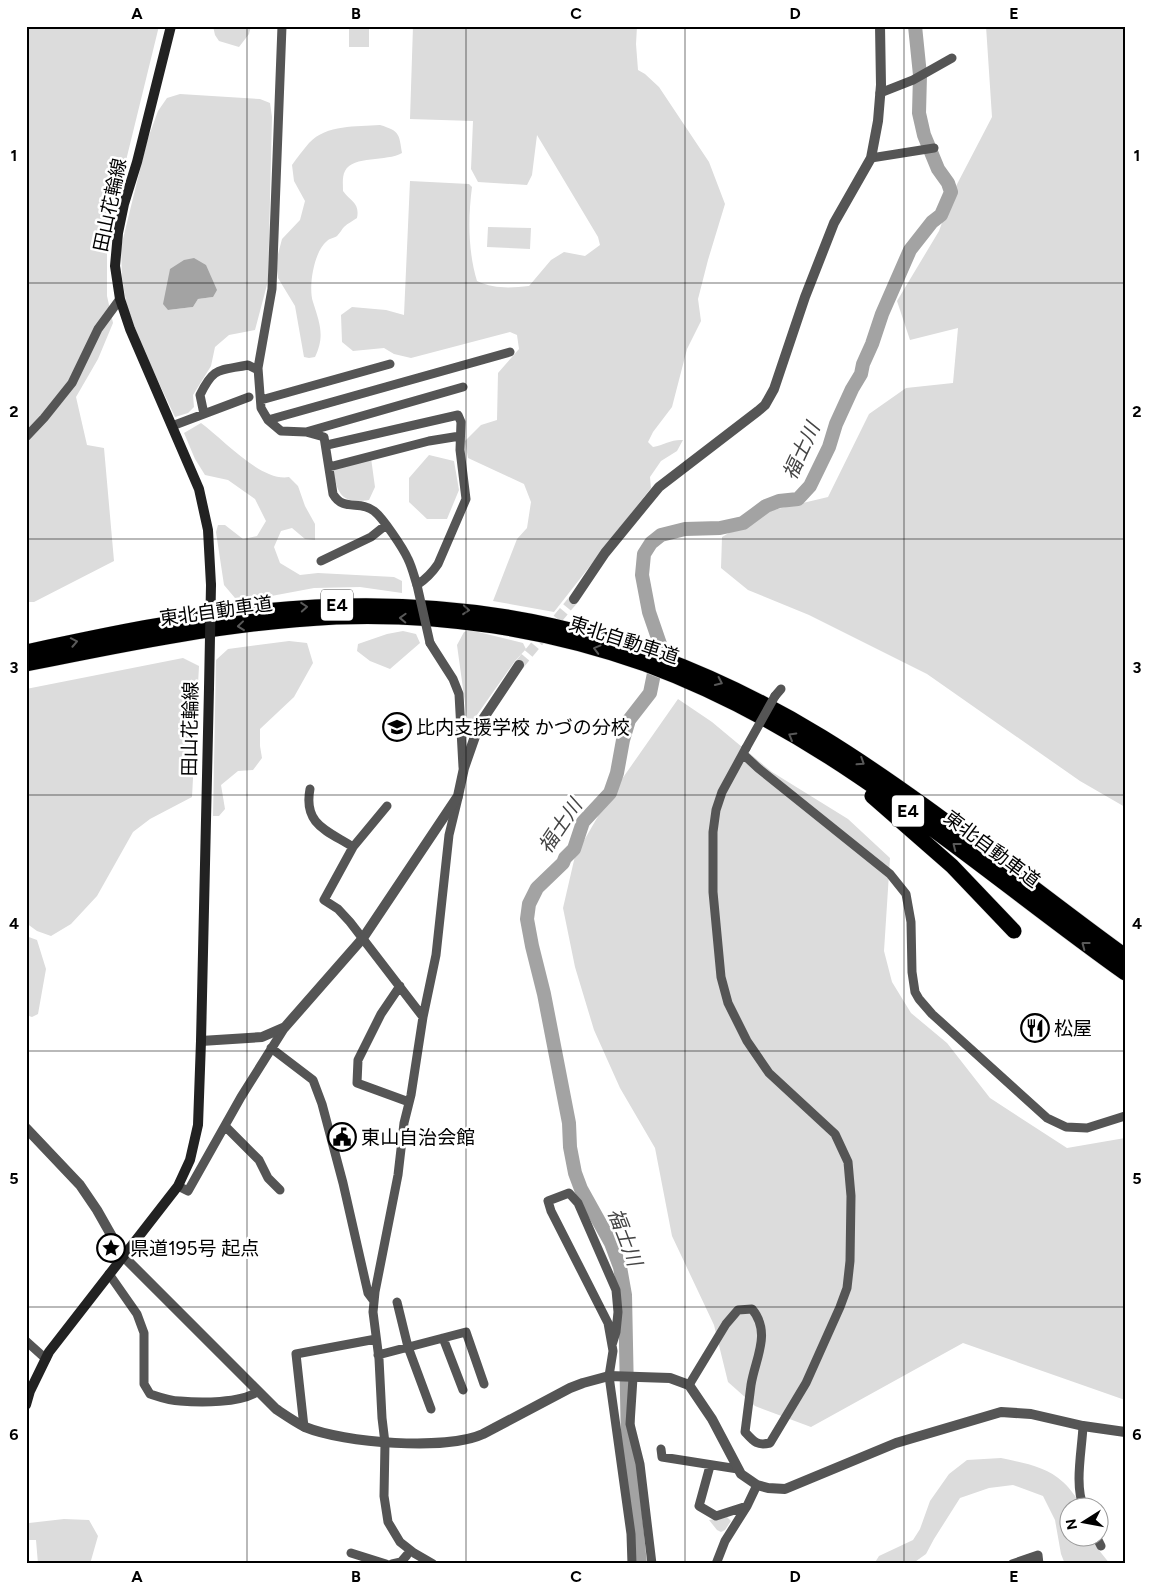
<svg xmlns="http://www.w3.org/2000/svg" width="1151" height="1590" font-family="Figtree,'Noto Sans JP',sans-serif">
	<rect width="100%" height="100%" fill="#fff"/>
	<path fill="#dcdcdc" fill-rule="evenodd" d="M26,26H159L107,238V296L113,323L98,359L76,397L87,445L104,448L114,561L34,602H26Z
		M213,26H251L249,34L239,47L219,41L215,35Z
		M349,26H369V47H349Z
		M413,26H637L636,44L638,70L645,74L659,87L709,162L725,204L708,260L698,299L701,321L687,349L672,407L653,432L648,442L653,447C664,445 672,439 683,440L677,451L661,461L650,477L651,488L554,612L493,601L517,539L527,528L531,502L524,484L468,458L465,441L481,425L497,420L498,373L519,349L517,335L510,332L411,358L394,354L384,348L353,351L342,342L341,315L352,307L386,310L404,315L410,181L469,184L472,187C468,217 468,252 477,281C494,289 511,288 529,286L551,260L564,252L585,256L600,245L598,237L537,135L532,175L527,185L478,182L471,169L473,121L410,119Z
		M986,26H1125V807L1080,781L927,674L809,615L748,590L721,568L722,537L765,512L828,497L869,414L906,388L953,383L958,328L910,340L897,301L939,231L954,190L992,117Z
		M180,94L260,99L270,103L272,117L268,281L255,330L229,335L215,347L211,366L193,395L194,407L188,413L175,417L142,347L127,307L122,278L121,247L147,141L158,111L167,98ZM170,269L213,297L198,299L193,307L168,310Z
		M380,125C400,131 399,134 402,153C387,162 353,155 345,171C342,176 343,185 343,191C351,202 360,203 357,218C353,221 348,223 344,227C342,229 340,233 337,236C334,238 330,238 327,241C314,251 308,287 313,302C320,324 325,336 315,357L309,358L304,357L295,306L278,278L276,262L282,239L300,220L305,201L294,181L292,165C297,158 303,150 309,143C327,124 356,127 380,125Z
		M488,227L531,228L530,249L487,247Z
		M201,423C223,439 261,482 289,477L298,486L305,506L315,524V540L305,539L292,528L281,531L274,547L280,563L300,575L318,573L394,577L402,581V593L360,587L314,588L250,600L235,598L224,585L216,532L218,525H225L243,539L257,536L266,521L255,499L228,480L205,475L195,459L184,433Z
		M429,455L454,461L459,490L447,519H427L409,502V478Z
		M371,458L375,487L369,500C342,504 338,495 333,471L335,468Z
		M470,630L523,643L526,649L515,661L472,722L467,718L457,645L464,632Z
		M403,631L416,634L420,643L390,669L370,661L357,651L358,644L387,634Z
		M289,641L307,643L313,663L294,697L260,729V746L262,758L253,770L238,771L221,785L225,809L219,816H213L216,660L228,649Z
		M183,658L199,666L192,797L150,819L133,832L97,896L71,924L51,936L37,931L26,923V689Z
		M678,699L712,722L772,772L848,819L890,858L884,951L892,982L911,1013L947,1043L990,1098L1067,1148L1125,1138V1400L963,1343L811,1427L755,1406L728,1382L714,1325L672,1236L655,1148L620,1088L594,1030L575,967L563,908L575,856L608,799Z
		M26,936L37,940L46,969L38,1014L32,1017L26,1015Z
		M1001,1458C1023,1463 1046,1466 1063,1482C1071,1489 1077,1499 1083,1507L1068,1508V1538H1094L1098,1549L1110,1564H1065L1061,1554L1055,1520L1043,1496L1013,1485L989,1488L960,1498L934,1539L926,1554L912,1564H874L879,1556L913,1540L920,1529L930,1501L949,1474L967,1460Z
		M727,1517L731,1521L725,1530L721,1532L717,1530L709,1520Z
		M64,1519L89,1520L98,1536L90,1564H38L36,1540H26V1525L29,1523Z"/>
	<path fill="#a3a3a3" d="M194,258L206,265L217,290L213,297L198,299L193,307L168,310L163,304L170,269L184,260Z"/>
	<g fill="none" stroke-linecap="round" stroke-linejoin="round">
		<path stroke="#a3a3a3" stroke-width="14" d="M640,1564L628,1444L625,1295L620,1267L611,1243L581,1189L575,1173L570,1147L569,1123L544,994L532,946L527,919L529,904L537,888L563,863L565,858L574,849L583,822L610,793L617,773L623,740L629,720L650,693L660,644L649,612L642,575L644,554L651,543L661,535L685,529L720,528L743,523L766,506L779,501L798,499L810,486L829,447L836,424L852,389L861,374L863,364L872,344L882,314L910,250L932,222L941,215L951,192L948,183L938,169L924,135L919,113L920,75L915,26"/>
		<path stroke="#d9d9d9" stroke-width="10" stroke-dasharray="10 5" stroke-linecap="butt" d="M519,665L574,599"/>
		<defs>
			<path id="motorway" d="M26,652C105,635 184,618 264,611C468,590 647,630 822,737C928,802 1024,883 1125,956
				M26,664C129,643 232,622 336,617C440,613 547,629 645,664C718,691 793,732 858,776C950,838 1035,909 1125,973
				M872,796L952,866L1014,931"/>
		</defs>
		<use href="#motorway" stroke="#dbdbdb" stroke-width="16"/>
		<path stroke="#555" stroke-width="9" d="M282,26L272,289L258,368L261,408L268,420L281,431L306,432L324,437L333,494C343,512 360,500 374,511C383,518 403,548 408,559C412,567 414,576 417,585C426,579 432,573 438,564L466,499L460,450L461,422L458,415L327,445
			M880,93L913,80L952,58
			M871,158L934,148
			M261,400L390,364
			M204,414L200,395C214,366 219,371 248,365L258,370
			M268,420L510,352
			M172,426L249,397
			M306,432L463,387
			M26,437L44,418L72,383L98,329L120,299
			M329,467L429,441L460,436
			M321,561L371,537L386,525
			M430,643L453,679L459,694L463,767
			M775,696L781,689
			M743,754L758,768L890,874L906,894L911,922L912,972L915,992L919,999L932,1014L1047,1118L1066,1127L1087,1128L1125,1116
			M310,789C303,825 328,831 353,847
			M387,806L353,847L324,900L338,909L350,922L423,1017
			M400,986L381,1014L358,1060L357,1083L409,1102
			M271,1048L313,1080L322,1104L343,1183L368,1293L374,1301
			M225,1126L259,1160L268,1178L280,1190
			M178,1186L188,1191L241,1097L285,1027
			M109,1274L137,1314L144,1333V1384L150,1394C159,1397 170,1401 180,1401C201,1403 240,1403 257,1392
			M397,1302L408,1347L431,1409
			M443,1338L463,1390
			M26,1341L46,1359
			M378,1355L466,1332L484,1384
			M609,1376L613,1351L608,1323L551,1211L548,1201L569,1193L578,1203L616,1290L618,1312L616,1332L612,1345
			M609,1376L631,1534L632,1564
			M633,1378L630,1424L640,1464L652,1564
			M689,1385L726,1324L738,1310L752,1309C772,1333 755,1359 751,1385C749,1400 747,1416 745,1432C754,1442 757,1446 770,1443L806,1383L840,1307L847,1288L850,1261L851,1196L848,1162L835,1134L769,1073L747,1041L728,1003L721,977L713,892V832L716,810L722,792L746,748
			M1083,1426C1082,1450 1074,1486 1084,1508
			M304,1427L296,1354L376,1339
			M661,1449L662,1457L738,1469
			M710,1466L699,1506L716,1516L747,1506
			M1097,1538L1101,1546
			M351,1553L386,1564
			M392,1564L401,1562L407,1555
			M433,1564L414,1553L400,1542L388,1522L384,1496L385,1443L382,1418L379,1359L373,1312L375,1292L398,1175L404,1123L411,1095L423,1017L436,955L449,835L458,798
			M716,1564L725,1541L747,1506L757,1485
			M1012,1564L1038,1555L1039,1564"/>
		<path stroke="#555" stroke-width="10" d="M574,599L605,553L659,487L758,411L765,405L774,389L805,297L834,223L871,158L878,121L881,85L880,26
			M201,1041L262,1037L285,1027L363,938L458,796L464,768L479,725L519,665
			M26,1128L80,1185L97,1210L123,1256L276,1409C285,1415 295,1422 305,1427C344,1443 446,1451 483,1434L570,1388L583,1383L609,1376L670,1378L689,1385L712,1419L741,1474L757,1485L768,1488L785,1489L896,1443L1001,1412L1031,1414L1083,1426L1125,1432"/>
		<path stroke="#222" stroke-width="10" d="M171,26L137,162L124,204L118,233L115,266L120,299L130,329L199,489L208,530L211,585
			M26,1405L30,1391L49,1352L178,1186L190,1160L198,1125L201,1041L209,688"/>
		<use href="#motorway" stroke="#000" stroke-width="15"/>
		<path stroke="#555" stroke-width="9" d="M417,585L430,643
			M746,748L775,696"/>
		<path stroke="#222" stroke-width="10" d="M209,688L211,585"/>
	</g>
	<defs><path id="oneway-chevron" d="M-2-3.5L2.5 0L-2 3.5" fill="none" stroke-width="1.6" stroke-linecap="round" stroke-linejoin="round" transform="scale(1.25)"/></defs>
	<g stroke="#595959">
		<use href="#oneway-chevron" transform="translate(304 607) rotate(-4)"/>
		<use href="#oneway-chevron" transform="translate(466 610) rotate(5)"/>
		<use href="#oneway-chevron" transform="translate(403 618) rotate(-178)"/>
		<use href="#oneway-chevron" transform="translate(241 626) rotate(174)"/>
		<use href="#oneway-chevron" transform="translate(74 642) rotate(-11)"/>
		<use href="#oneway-chevron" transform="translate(597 649) rotate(-165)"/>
		<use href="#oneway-chevron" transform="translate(719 682) rotate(25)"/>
		<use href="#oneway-chevron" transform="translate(792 736) rotate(-150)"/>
		<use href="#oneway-chevron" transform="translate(861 762) rotate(33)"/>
		<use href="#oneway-chevron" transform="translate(956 846) rotate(-142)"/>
		<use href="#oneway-chevron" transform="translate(1085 945) rotate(-143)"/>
	</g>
	<path fill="none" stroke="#000" stroke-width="1" stroke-opacity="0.55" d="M247,26V1564M466,26V1564M685,26V1564M904,26V1564M26,283H1125M26,539H1125M26,795H1125M26,1051H1125M26,1307H1125"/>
	<defs>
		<symbol id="school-ring" viewBox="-11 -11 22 22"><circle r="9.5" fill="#fff" stroke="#000" stroke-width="1.5"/><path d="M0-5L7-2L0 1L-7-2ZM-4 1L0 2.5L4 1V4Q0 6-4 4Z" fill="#000"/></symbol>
		<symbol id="restaurant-ring" viewBox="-11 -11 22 22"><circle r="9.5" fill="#fff" stroke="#000" stroke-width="1.5"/><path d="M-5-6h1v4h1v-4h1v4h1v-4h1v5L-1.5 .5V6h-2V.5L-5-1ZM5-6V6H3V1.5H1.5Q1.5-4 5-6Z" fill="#000"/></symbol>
		<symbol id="civic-ring" viewBox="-11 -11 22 22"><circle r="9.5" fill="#fff" stroke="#000" stroke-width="1.5"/><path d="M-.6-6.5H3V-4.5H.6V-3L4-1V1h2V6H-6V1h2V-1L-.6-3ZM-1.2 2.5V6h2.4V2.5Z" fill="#000"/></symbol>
		<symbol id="sight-ring" viewBox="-11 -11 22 22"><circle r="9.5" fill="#fff" stroke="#000" stroke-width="1.5"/><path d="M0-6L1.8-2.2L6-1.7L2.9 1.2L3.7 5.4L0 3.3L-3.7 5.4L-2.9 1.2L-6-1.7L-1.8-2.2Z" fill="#000"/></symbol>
	</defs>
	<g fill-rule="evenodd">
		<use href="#school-ring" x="381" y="711" width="32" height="32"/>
		<use href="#restaurant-ring" x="1019" y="1012" width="32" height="32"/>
		<use href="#civic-ring" x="326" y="1121" width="32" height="32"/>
		<use href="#sight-ring" x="95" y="1232" width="32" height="32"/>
	</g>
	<g text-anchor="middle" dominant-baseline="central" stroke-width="5" stroke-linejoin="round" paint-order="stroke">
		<g fill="#fff" stroke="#4c4c4c" stroke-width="1">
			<rect x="321" y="589.5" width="32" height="31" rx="4"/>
			<rect x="892" y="795.5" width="32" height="31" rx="4"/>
		</g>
		<g font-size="18" font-weight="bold" fill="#000">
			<text x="337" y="605">E4</text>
			<text x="908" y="811">E4</text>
		</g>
		<g font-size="19" fill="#000" stroke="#fff">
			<text transform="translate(110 205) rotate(-78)">田山花輪線</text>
			<text transform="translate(216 611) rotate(-8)">東北自動車道</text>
			<text transform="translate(624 640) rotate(18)">東北自動車道</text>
			<text transform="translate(190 729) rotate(-89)">田山花輪線</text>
			<text transform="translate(992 849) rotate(37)">東北自動車道</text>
		</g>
		<g font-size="19" fill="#000" stroke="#fff" text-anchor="start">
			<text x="416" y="727">比内支援学校 かづの分校</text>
			<text x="1054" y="1028">松屋</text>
			<text x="361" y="1137">東山自治会館</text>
			<text x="130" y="1248">県道195号 起点</text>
		</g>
		<g font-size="20" font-style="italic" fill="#444" stroke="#fff">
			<text transform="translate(801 451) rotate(-65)">福士川</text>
			<text transform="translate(560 826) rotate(-56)">福士川</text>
			<text transform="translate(625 1237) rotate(69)">福士川</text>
		</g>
	</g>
	<rect width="1151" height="1590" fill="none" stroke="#ffffff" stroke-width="55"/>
	<g transform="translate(1084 1522) rotate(259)"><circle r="24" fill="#ffffff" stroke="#999999"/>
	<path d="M0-4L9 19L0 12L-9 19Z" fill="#000000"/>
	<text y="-8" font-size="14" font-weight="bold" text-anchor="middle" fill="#000000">N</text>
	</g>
	<rect x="28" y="28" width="1096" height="1534" fill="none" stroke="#000" stroke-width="2"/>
	<g font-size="16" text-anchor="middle" font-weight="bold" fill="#000">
		<text x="137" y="19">A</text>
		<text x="356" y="19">B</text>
		<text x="576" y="19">C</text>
		<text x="795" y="19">D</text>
		<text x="1014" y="19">E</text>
		<text x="14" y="161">1</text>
		<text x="1137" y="161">1</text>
		<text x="14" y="417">2</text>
		<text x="1137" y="417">2</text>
		<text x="14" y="673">3</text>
		<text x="1137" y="673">3</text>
		<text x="14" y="929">4</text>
		<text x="1137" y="929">4</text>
		<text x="14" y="1184">5</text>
		<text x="1137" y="1184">5</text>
		<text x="14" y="1440">6</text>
		<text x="1137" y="1440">6</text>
		<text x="137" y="1582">A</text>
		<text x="356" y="1582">B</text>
		<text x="576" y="1582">C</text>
		<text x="795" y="1582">D</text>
		<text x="1014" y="1582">E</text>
	</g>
</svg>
